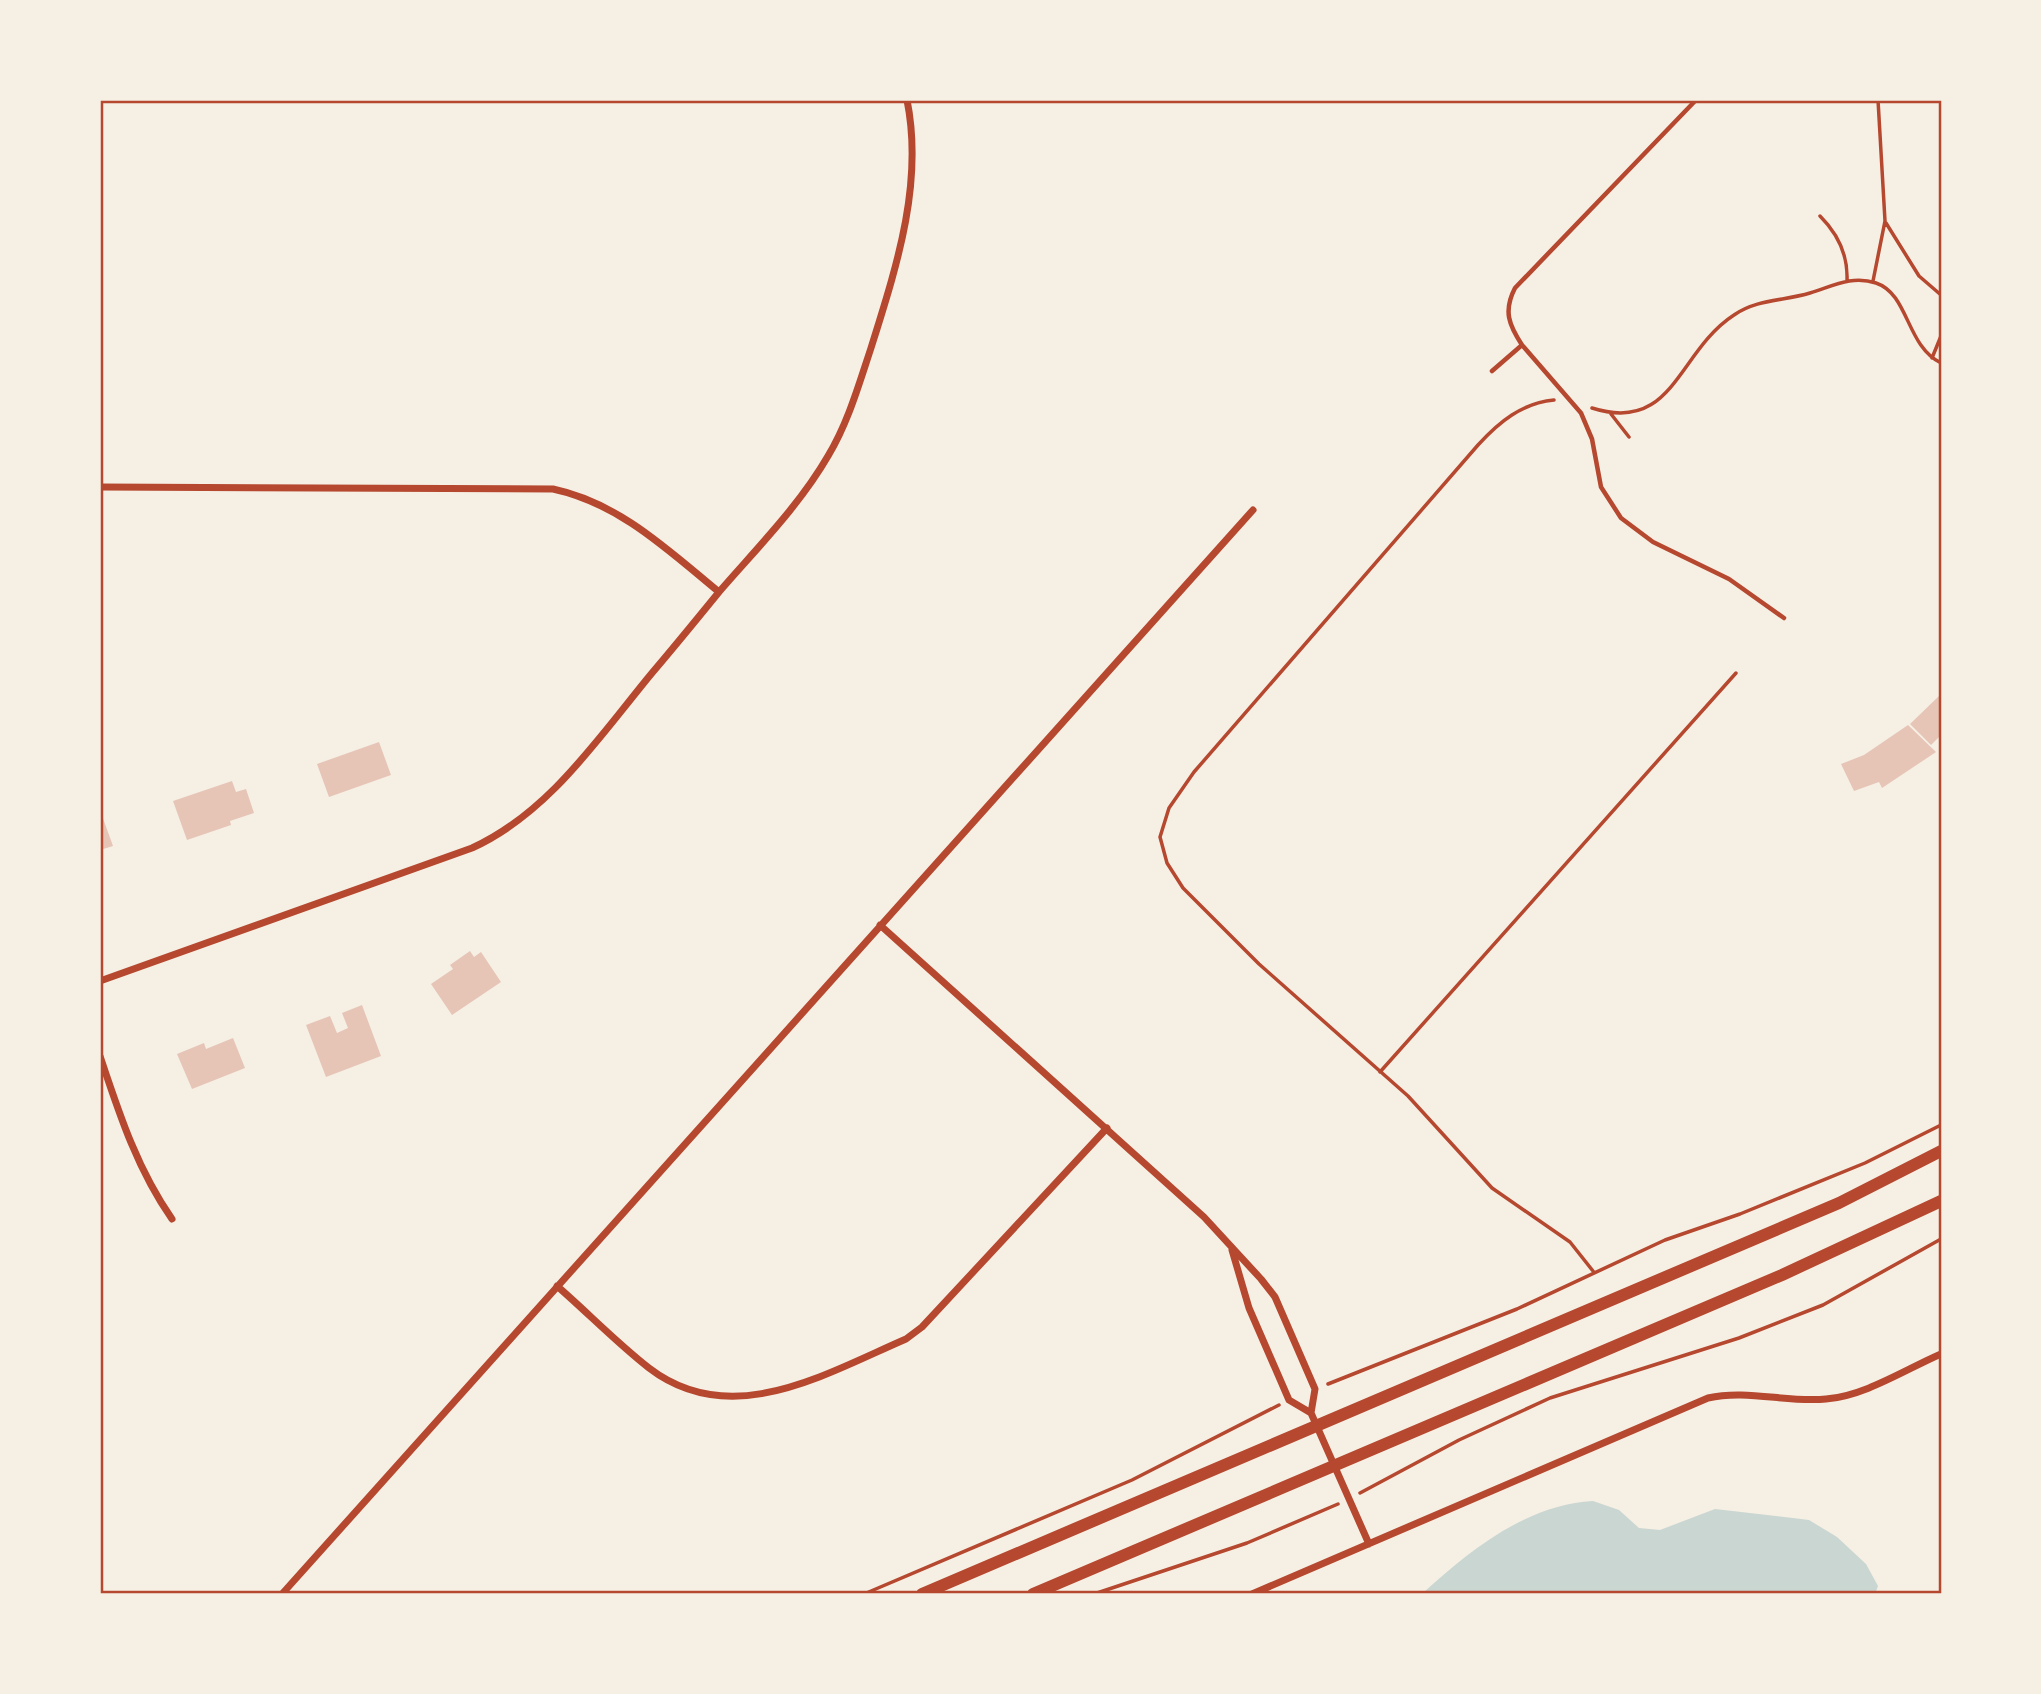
<svg xmlns="http://www.w3.org/2000/svg" width="2041" height="1694" font-family="'Noto Serif',serif">
	<rect width="100%" height="100%" fill="#f6efe4"/>
	<path fill="#c9d6d2" d="M1593,1501L1619,1510L1639,1528L1660,1530L1715,1509L1809,1520L1837,1537L1866,1564L1878,1586L1875,1594H1422C1470,1550 1526,1505 1593,1501Z"/>
	<path fill="#e6c5b7" d="M1939,696L1941,699V735L1931,745L1910,724Z
		M1908,725L1936,752L1882,788L1879,782L1854,791L1841,764L1864,755Z
		M379,742L391,775L329,797L317,764Z
		M232,781L236,792L246,789L254,813L230,821L231,825L187,840L173,801Z
		M100,810L113,846L100,850Z
		M470,951L474,957L481,952L501,982L452,1015L431,984L453,969L450,965Z
		M362,1005L381,1056L326,1077L306,1025L330,1016L337,1033L348,1028L342,1013Z
		M233,1038L245,1068L192,1089L177,1054L204,1043L206,1049Z"/>
	<g fill="none" stroke-linecap="round" stroke-linejoin="round">
		<path stroke="#b5482f" stroke-width="3.5" d="M1820,216C1838,234 1848,254 1847,280
			M1886,223L1919,276L1941,295
			M1873,281L1885,221L1878,100
			M1932,358L1941,336
			M1554,400C1522,403 1499,422 1478,445L1194,772L1169,808L1160,837L1167,863L1183,888L1259,964L1408,1096L1492,1188L1570,1242L1593,1271
			M1592,408C1674,434 1677,352 1734,315C1757,299 1784,301 1810,293C1833,286 1852,275 1876,283C1909,294 1906,346 1941,363
			M1611,414L1629,437
			M1380,1072L1736,673
			M1328,1384L1517,1309L1665,1240L1740,1214L1865,1163L1941,1125
			M1360,1493L1459,1440L1550,1398L1739,1338L1823,1305L1941,1239
			M864,1594L1132,1480L1279,1405
			M1094,1594L1247,1543L1338,1504"/>
		<path stroke="#b5482f" stroke-width="4.5" d="M1522,345L1581,413L1592,439L1601,487L1621,518L1653,542L1729,579L1784,618
			M1492,371L1522,345C1509,325 1503,311 1515,288L1696,100"/>
		<path stroke="#b5482f" stroke-width="7" d="M100,487L553,489C619,503 668,550 719,592
			M880,925L1204,1217L1261,1279L1275,1297L1315,1389L1311,1413L1369,1544
			M100,981L472,848C549,813 599,737 652,673C675,646 697,619 719,592C757,548 799,506 828,456C848,423 859,384 871,348C896,268 924,184 907,100
			M100,1056C119,1113 137,1169 172,1219
			M1232,1250L1249,1308L1289,1400L1311,1413
			M557,1286C588,1313 617,1343 649,1368C731,1431 825,1374 906,1339L922,1327L1107,1128
			M282,1594L1253,510
			M1252,1594L1708,1398C1747,1389 1787,1403 1826,1399C1865,1396 1906,1369 1941,1354"/>
		<path stroke="#b5482f" stroke-width="12" d="M922,1594L1839,1203L1941,1151
			M1033,1594L1782,1275L1941,1201"/>
	</g>
	<rect width="2041" height="1694" fill="none" stroke="#f6efe4" stroke-width="203"/>
	<rect x="102" y="102" width="1838" height="1490" fill="none" stroke="#b5482f" stroke-width="2.5"/>
</svg>
